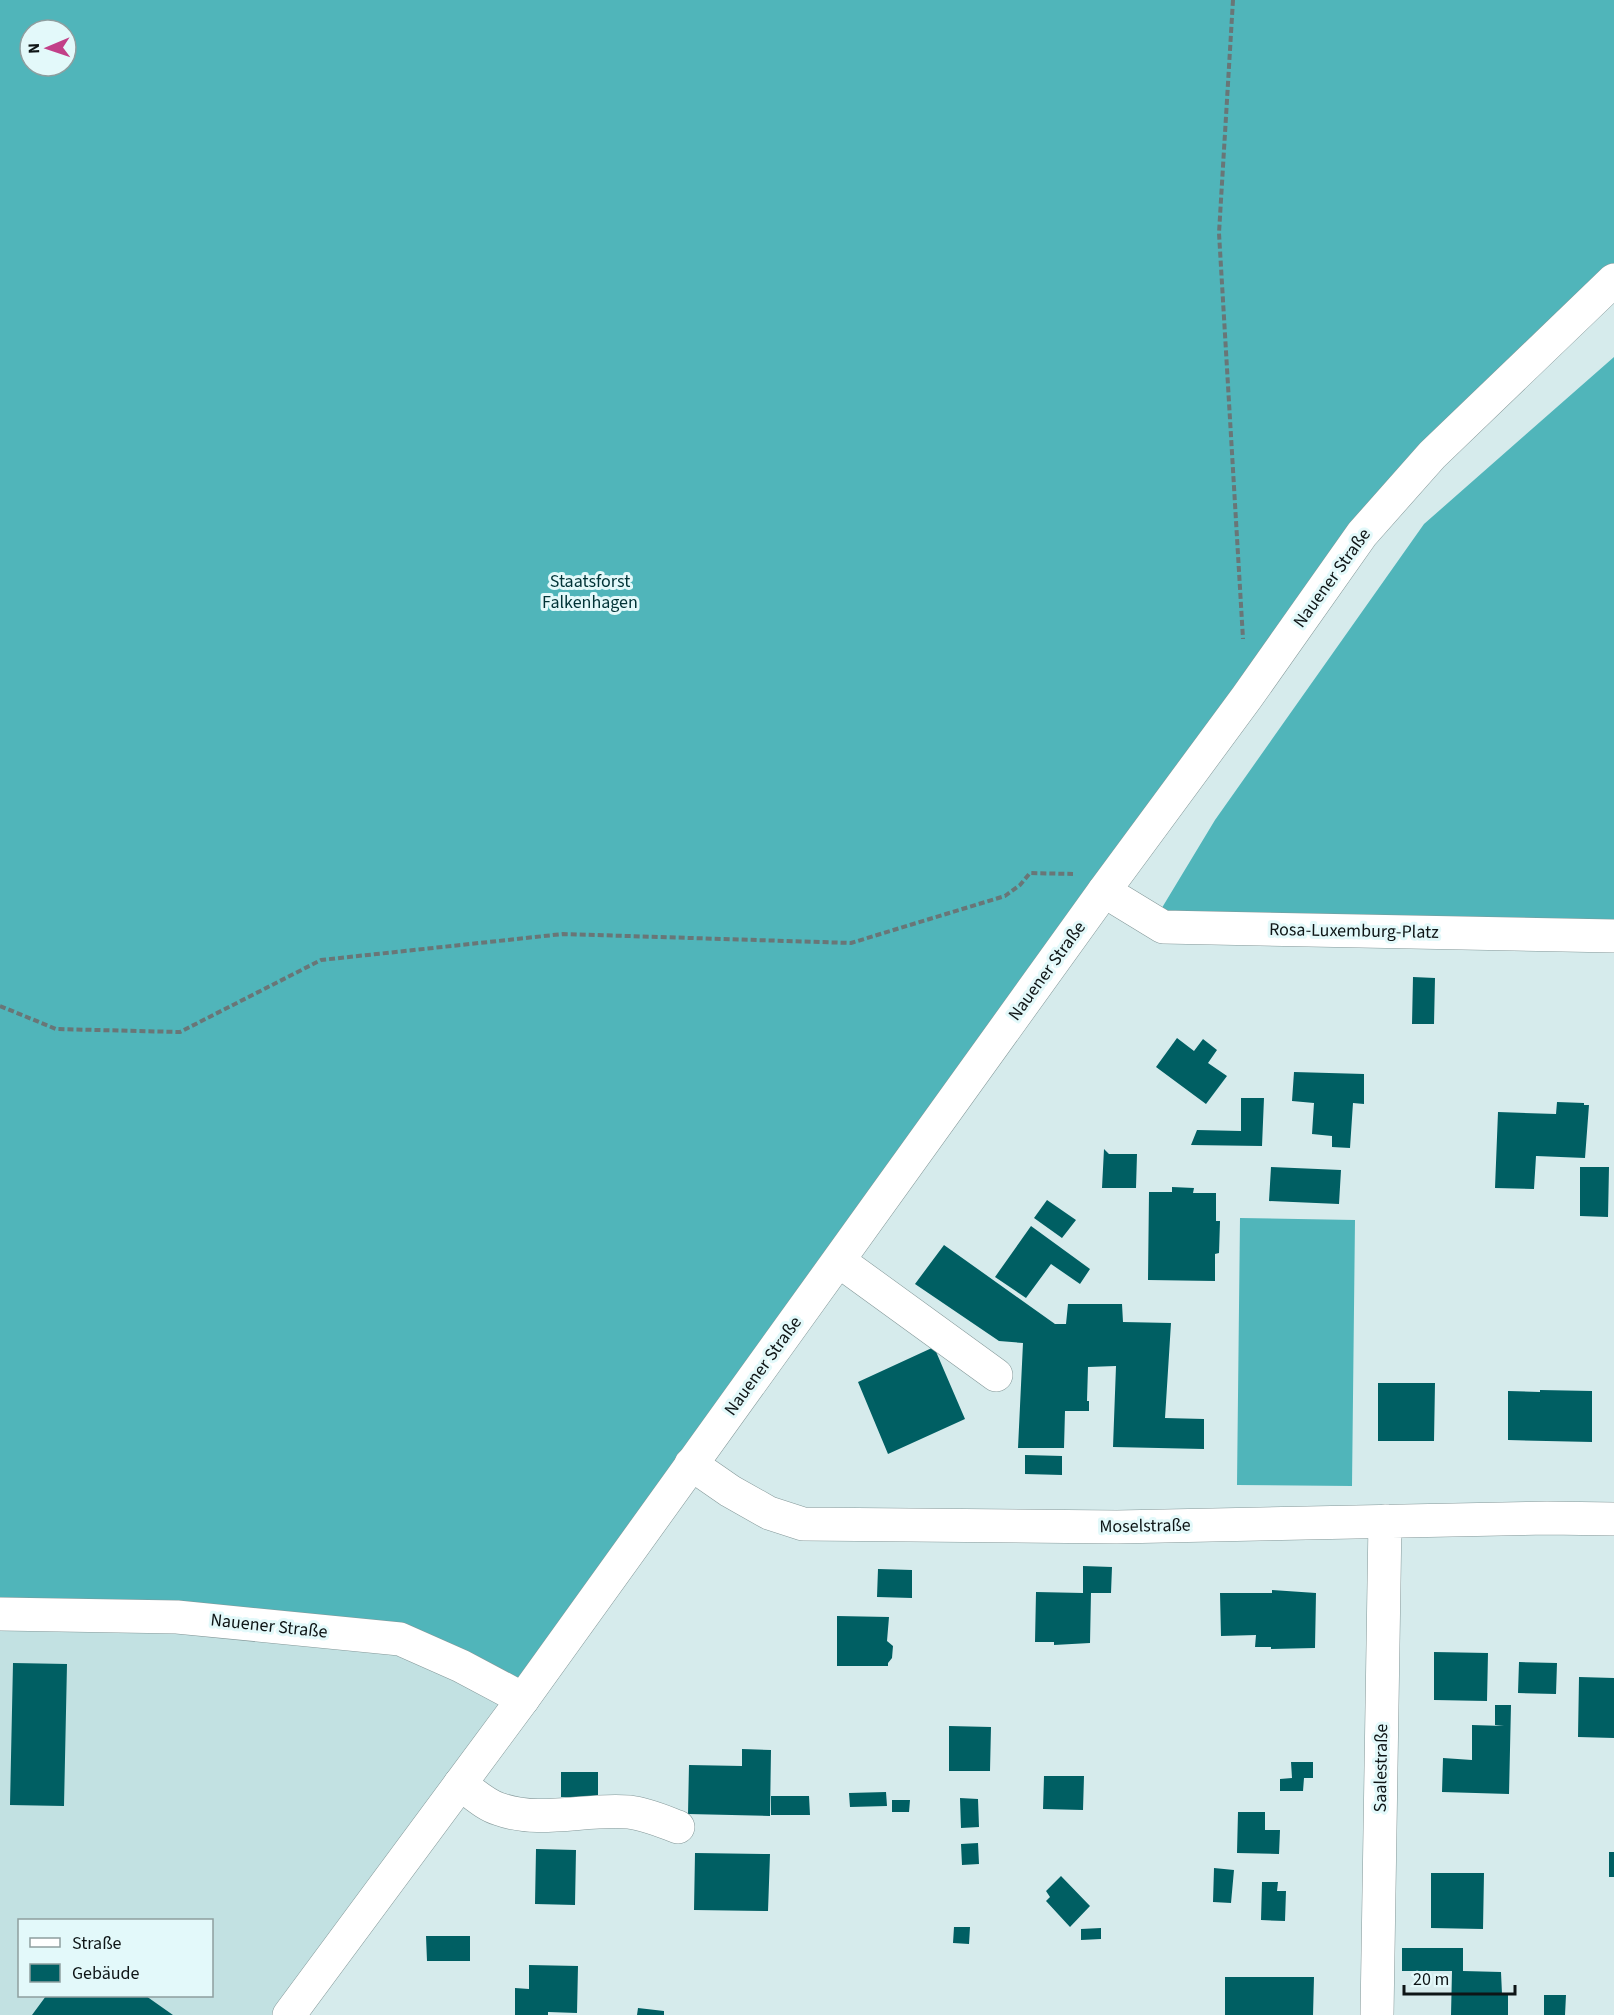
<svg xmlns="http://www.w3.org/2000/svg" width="1614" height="2015" font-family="'Source Sans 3',sans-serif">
	<rect width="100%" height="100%" fill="#d6ebec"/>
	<path fill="#c2e1e2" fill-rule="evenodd" d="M0,1614L400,1639L523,1699L299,2015H0ZM20,1920H212V1996H20Z"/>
	<path fill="#50b5ba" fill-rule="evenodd" d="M0,0H1614V280L1432,455L523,1699L400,1639L0,1614ZM30,30H66V66H30Z
		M1614,357V923L1160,911L1215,820L1424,524Z
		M1240,1218L1355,1220L1352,1486L1237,1485Z"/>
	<path fill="#005f63" d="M1413,977L1435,978L1434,1024H1412Z
		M1177,1038L1194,1051L1203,1039L1217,1050L1208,1063L1227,1076L1206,1104L1156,1067Z
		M1294,1072L1364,1074V1104L1353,1103L1350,1148L1332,1147V1136L1312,1134L1314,1103L1292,1101Z
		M1241,1098H1264L1262,1146L1191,1145L1197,1130L1241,1131Z
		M1557,1102L1584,1103V1105H1589L1585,1158L1536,1156L1534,1189L1495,1188L1498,1112L1556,1114Z
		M1104,1149L1109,1154H1137L1136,1188H1102Z
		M1271,1167L1341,1170L1339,1204L1269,1201Z
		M1580,1167H1609L1608,1217L1580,1216Z
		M1172,1187L1194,1188L1193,1193H1216V1221H1220L1219,1253L1215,1254V1281L1148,1280L1149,1192H1172Z
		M1047,1200L1076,1220L1062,1238L1034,1218Z
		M1031,1226L1090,1269L1080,1284L1051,1264L1026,1298L995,1277Z
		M944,1245L1055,1324H1066L1068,1304H1122L1123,1322L1171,1323L1165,1418L1204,1419V1449L1113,1447L1116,1366L1088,1367L1087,1401H1089V1411H1065L1064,1448H1018L1023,1343L999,1341L915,1284Z
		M934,1347L965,1419L888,1454L858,1382Z
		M1378,1383H1435L1434,1441H1378Z
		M1540,1390L1592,1391V1442L1508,1440V1391L1540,1392Z
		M1025,1455L1062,1456V1475L1025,1474Z
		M1083,1566L1112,1567L1111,1593H1091L1090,1643L1054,1645V1642H1035L1036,1592L1083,1593Z
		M878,1569L912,1570V1598L877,1597Z
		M1272,1590L1316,1593L1315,1648L1271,1649V1647H1255L1256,1635L1221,1636L1220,1593H1272Z
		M837,1616L889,1617L887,1641L893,1646L892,1658L888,1663V1666H837Z
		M1434,1652L1488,1653L1487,1701L1434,1700Z
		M1519,1662L1557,1663L1556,1694L1518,1693Z
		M13,1663L67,1664L64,1806L10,1805Z
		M1579,1677L1614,1678V1738L1578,1737Z
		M1495,1705H1511L1509,1794L1442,1792L1443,1758L1472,1760V1725L1504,1726L1495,1725Z
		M949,1726L991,1727L990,1771H949Z
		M742,1749L771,1750L770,1816L688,1814L689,1765L742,1766Z
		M1291,1762H1313V1778H1304L1303,1791H1280V1779L1292,1778Z
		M561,1772H598V1797H561Z
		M1044,1776H1084L1083,1810L1043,1809Z
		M886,1792L887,1806L850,1807L849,1793Z
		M771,1796H809L810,1815H771Z
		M960,1798L978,1799L979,1827L961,1828Z
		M892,1800H910L909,1812H892Z
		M1238,1812H1265V1830H1280L1279,1854L1237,1853Z
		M978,1843L979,1864L962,1865L961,1844Z
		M536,1849L576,1850L575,1905L535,1904Z
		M1609,1852H1614V1877H1609Z
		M695,1853L770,1854L768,1911L694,1910Z
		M1214,1868L1234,1870L1231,1903L1213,1902Z
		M1431,1873H1484L1483,1929L1431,1928Z
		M1061,1876L1090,1906L1070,1927L1046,1901L1050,1897L1046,1891Z
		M1262,1882H1278L1277,1891H1286L1285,1921L1261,1920Z
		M954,1927H970L969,1944L953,1943Z
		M1101,1928V1939L1081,1940V1929Z
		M426,1936H470V1961H427Z
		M1402,1948H1463V1971L1501,1972L1502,1994H1508V2015H1451L1452,1971H1402Z
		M529,1965L578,1966L577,2013L548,2012V2015H515V1988L529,1989Z
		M1225,1977H1314L1313,2015H1225Z
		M1544,1995H1566L1565,2015H1544Z
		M46,1996H146L173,2015H32Z
		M638,2008L664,2011V2015H637Z"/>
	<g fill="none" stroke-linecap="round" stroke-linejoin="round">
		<defs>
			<path id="minor" d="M1104,891L1163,927L1614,936
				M839,1261L996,1375
				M691,1464L730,1491L769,1513L803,1524L1117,1527L1547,1518L1614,1519
				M0,1614L177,1617L400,1639L461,1666L523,1699
				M460,1784C472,1792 485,1805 499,1809C540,1824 586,1808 629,1812C646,1814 662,1821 678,1827
				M1377,2015L1385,1521"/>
			<path id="major" d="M289,2015L523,1699L1104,891L1247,697L1362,534L1432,455L1614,280"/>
		</defs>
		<use href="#minor" stroke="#849899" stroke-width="34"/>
		<use href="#major" stroke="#849899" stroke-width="34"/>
		<path stroke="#697677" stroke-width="4" stroke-dasharray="6 3" stroke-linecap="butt" d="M1233,0L1219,233L1243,639
			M0,1006L56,1029L180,1032L321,960L563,934L851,943L1005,896L1020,885L1030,873L1073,874"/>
		<use href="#minor" stroke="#fff" stroke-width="33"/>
		<use href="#major" stroke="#fff" stroke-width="33"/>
	</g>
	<g text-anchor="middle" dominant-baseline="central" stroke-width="6" stroke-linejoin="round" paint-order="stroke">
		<g font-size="18" fill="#0e1516" stroke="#e3f9fa">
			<text transform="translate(1332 578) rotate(-54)">Nauener Straße</text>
			<text transform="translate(1354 931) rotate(1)">Rosa-Luxemburg-Platz</text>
			<text transform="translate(1047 971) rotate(-54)">Nauener Straße</text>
			<text transform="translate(763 1366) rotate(-54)">Nauener Straße</text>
			<text transform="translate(1145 1526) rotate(-1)">Moselstraße</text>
			<text transform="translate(269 1626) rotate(6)">Nauener Straße</text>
			<text transform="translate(1381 1768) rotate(-89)">Saalestraße</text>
		</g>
		<g font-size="18" fill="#013336" stroke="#e3f9fa">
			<text x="590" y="581">Staatsforst<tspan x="590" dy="21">Falkenhagen</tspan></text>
		</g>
	</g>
	<rect x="18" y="1919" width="195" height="78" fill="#e3f9fa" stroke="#8e9e9f" stroke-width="1.5"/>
	<rect x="30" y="1938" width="30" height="9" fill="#ffffff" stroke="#8e9e9f" stroke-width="1.5"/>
	<text x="72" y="1949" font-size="18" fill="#0e1516">Straße</text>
	<rect x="30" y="1964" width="30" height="18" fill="#005f63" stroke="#8e9e9f" stroke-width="1.5"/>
	<text x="72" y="1979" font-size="18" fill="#0e1516">Gebäude</text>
	<g transform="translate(48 48) rotate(268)"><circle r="28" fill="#e3f9fa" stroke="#8e9e9f" stroke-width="1.5"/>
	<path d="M0-4.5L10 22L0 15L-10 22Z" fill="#c24088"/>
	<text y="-9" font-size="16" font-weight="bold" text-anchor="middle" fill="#0e1516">N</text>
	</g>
	<path d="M1404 1985v9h111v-9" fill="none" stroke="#0e1516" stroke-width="3"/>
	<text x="1413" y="1985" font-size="18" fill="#0e1516" stroke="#e3f9fa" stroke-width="4.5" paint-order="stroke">20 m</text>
</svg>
